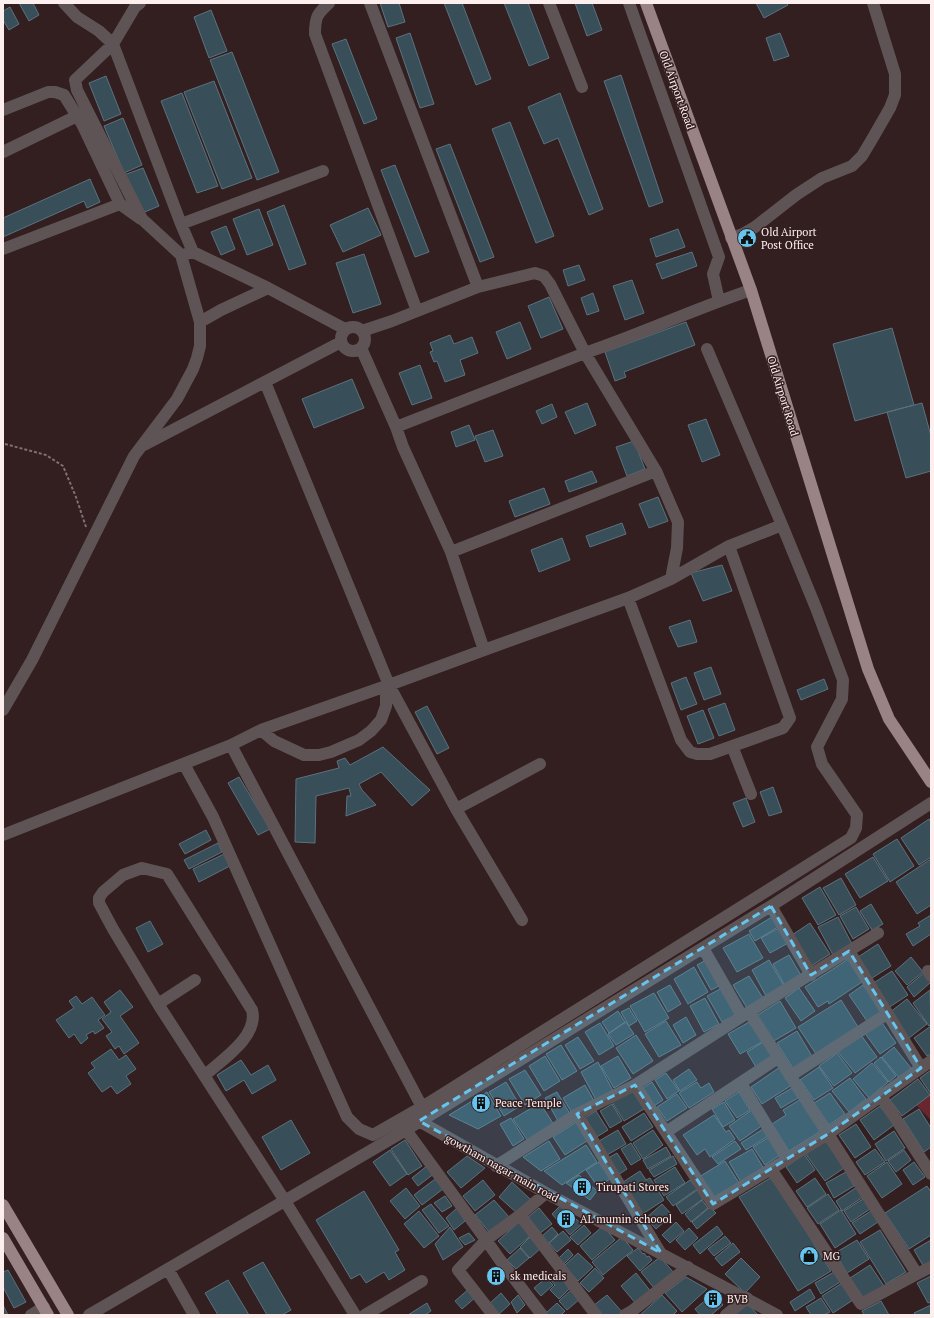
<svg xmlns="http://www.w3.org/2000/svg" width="934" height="1318" font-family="'PT Serif',serif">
	<rect width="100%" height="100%" fill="#331e20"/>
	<path fill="#6a262f" d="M931,1094V1120L916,1105Z"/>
	<path fill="#384e58" stroke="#5b727d" d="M19,3H33L39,15L29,21Z
		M380,3H399L405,22L388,27Z
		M444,3H462L491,79L476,85Z
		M504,3H528L549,58L529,66Z
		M575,3H592L602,30L587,36Z
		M756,3H787L788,5L764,18Z
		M10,7L19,24L9,30L3,20V11Z
		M211,10L227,51L209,58L194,17Z
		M410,33L434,104L420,108L396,38Z
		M780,33L789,56L774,61L766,38Z
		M346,39L377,119L364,124L332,44Z
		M232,52L279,172L257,180L210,60Z
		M621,75L663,202L649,207L604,81Z
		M106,76L121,114L104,121L89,83Z
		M214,81L252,178L222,189L184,92Z
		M182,93L218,186L197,193L161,101Z
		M560,93L603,209L589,215L558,138L544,144L528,107Z
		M123,118L142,165L124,173L104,126Z
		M510,122L554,236L536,243L492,129Z
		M450,144L494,257L480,262L436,149Z
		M395,165L429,252L415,257L381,170Z
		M143,168L159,206L140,214L124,175Z
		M90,179L100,202L87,208L84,201L3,237V218Z
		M284,205L306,264L289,270L267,212Z
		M368,208L381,235L343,252L330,225Z
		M259,209L273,245L247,255L233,219Z
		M226,226L235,249L221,255L211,232Z
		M678,229L685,247L656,257L650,239Z
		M692,252L697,266L662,279L656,264Z
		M364,254L381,304L353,313L336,263Z
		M579,265L585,280L568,286L563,270Z
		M632,280L644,313L625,320L613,286Z
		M593,293L599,311L587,315L581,298Z
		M549,297L563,329L541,338L528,306Z
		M520,322L531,349L507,359L496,332Z
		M686,322L695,345L624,372L626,377L615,381L605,352Z
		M892,328L914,405L855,421L833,344Z
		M450,335L454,344L472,337L478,353L460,360L465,375L445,382L437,361L434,362L430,352L433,351L430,343Z
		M420,365L432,398L412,405L399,373Z
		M352,379L364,408L314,428L302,399Z
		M587,403L596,425L575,434L565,412Z
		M922,403L931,436V471L906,478L887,412Z
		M552,404L557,417L542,424L536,411Z
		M706,419L720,455L702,462L688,425Z
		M469,425L475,440L456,447L451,432Z
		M493,430L503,456L485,462L475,436Z
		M634,441L645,469L627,476L616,447Z
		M592,471L597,482L569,492L565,481Z
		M544,488L550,504L515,517L509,501Z
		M658,497L668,521L649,528L639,504Z
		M622,523L626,534L590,547L586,536Z
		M562,538L570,560L539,572L531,550Z
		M722,565L732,591L703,601L691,573Z
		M690,620L697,642L678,647L669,627Z
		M711,667L721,694L704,700L694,673Z
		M686,677L697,704L681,710L671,683Z
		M824,679L828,689L801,700L797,690Z
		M725,703L735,730L719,736L708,709Z
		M427,706L449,748L437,754L415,712Z
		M703,710L714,738L698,744L687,716Z
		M383,747L430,790L412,806L381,772L359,784L362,790L376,805L346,816L347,796H351L349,788L316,796L315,843L295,842L296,779L339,768L337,761L345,758L350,765Z
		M239,777L270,829L258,835L228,783Z
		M773,787L782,812L769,816L760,792Z
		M746,798L755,822L743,827L733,803Z
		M929,819L931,823V857L919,865L901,838Z
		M206,830L211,840L185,854L179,844Z
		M897,839L914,866L890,882L873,854Z
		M218,843L222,852L189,869L184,860Z
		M224,854L230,866L199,882L193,869Z
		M873,857L888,881L860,898L845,874Z
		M931,859V905L917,914L896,882Z
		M841,878L856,905L839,915L823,888Z
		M820,887L836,915L818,925L802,898Z
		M871,904L883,924L872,930L860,911Z
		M856,907L869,929L853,939L840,916Z
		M931,915V934L913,946L906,934L920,926L918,923Z
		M772,917L778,927L755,941L749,931Z
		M838,917L852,944L833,955L818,927Z
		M150,921L163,944L148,952L136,928Z
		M810,923L830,954L811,966L792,935Z
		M781,927L790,942L770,953L761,938Z
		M749,934L763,958L737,972L723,948Z
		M878,944L891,966L869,980L855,959Z
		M789,955L802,977L785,986L773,964Z
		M911,957L923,972L907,985L895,971Z
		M850,958L865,980L829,1004L828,1001L818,1007L805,987Z
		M706,960L721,985L711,990L697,965Z
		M769,960L784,986L766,996L752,970Z
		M694,967L708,992L688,1004L674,979Z
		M892,971L908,995L888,1008L872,984Z
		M924,973L931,982L914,997L907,987Z
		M749,976L763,998L747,1008L733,985Z
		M670,985L681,1004L668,1012L657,992Z
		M863,985L883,1014L869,1024L849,995Z
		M722,988L737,1014L722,1022L707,996Z
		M799,988L815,1011L801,1021L785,998Z
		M120,990L133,1007L120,1016L139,1043L124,1054L119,1046L115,1049L106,1036L112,1032L102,1019L111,1012L104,1002Z
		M930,990L931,1024L929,1026L913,1003Z
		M654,993L669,1018L645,1032L630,1006Z
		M76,996L82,1004L92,997L105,1015L98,1020L104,1028L95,1034L93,1031L86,1035L88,1038L81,1044L74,1034L69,1038L56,1020L74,1008L69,1001Z
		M705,998L719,1024L704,1032L690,1006Z
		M907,999L927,1024L909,1038L889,1013Z
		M841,1000L858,1027L816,1054L798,1027Z
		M780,1001L796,1028L772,1042L756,1016Z
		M629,1008L637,1021L629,1026L621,1012Z
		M618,1011L625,1022L609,1033L602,1022Z
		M686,1017L696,1035L683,1043L673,1025Z
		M880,1020L896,1043L880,1054L864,1032Z
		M666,1021L681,1045L659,1057L645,1034Z
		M751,1021L762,1042L740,1054L728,1034Z
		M626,1022L634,1034L616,1045L608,1034Z
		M600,1023L614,1046L599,1055L585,1032Z
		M931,1026V1054L927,1056L914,1038Z
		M797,1031L813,1058L794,1070L777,1043Z
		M636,1035L653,1061L633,1074L616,1048Z
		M861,1035L877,1057L855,1073L838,1052Z
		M578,1037L594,1061L580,1069L565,1045Z
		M765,1041L774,1056L756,1067L747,1052Z
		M561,1045L577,1071L562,1080L546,1054Z
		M894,1047L911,1068L899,1078L882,1057Z
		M111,1049L119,1060L126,1055L136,1069L126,1076L131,1084L117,1094L111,1086L102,1092L88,1073L95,1068L91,1063Z
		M837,1053L852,1073L834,1086L819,1066Z
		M545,1056L560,1081L544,1091L529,1066Z
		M618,1056L631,1078L614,1088L601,1066Z
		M881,1057L896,1076L889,1082L874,1063Z
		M241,1060L251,1075L268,1065L276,1080L252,1094L244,1080L226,1091L217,1075Z
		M598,1062L613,1091L596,1100L581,1072Z
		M872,1063L888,1082L869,1098L853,1079Z
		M780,1067L792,1085L762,1104L751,1087Z
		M819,1067L833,1088L814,1100L800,1080Z
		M689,1069L697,1080L680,1091L673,1080Z
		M525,1070L541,1095L525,1105L509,1079Z
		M931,1070V1094L920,1078Z
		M666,1073L679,1091L667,1099L655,1080Z
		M850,1078L866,1099L849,1112L832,1091Z
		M918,1079L930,1095L902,1116L890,1100Z
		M506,1082L520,1106L504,1116L489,1092Z
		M652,1082L663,1100L654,1106L643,1088Z
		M697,1082L701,1088L709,1083L714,1092L689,1108L679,1093Z
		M585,1085L594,1101L572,1113L563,1098Z
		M792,1088L798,1098L781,1108L775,1098Z
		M632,1090L644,1109L624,1121L612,1102Z
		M487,1092L501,1116L478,1129L449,1115Z
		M557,1092L570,1114L558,1121L545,1098Z
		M739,1092L750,1110L737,1118L725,1101Z
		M830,1093L845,1114L829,1125L814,1103Z
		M677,1094L687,1108L667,1121L657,1107Z
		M801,1099L821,1131L789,1151L772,1124L786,1115L783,1110Z
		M724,1102L735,1120L723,1127L712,1109Z
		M540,1103L554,1125L528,1141L513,1119Z
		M612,1104L622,1121L610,1128L600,1111Z
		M880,1106L894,1125L874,1140L860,1120Z
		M919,1109L931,1128V1147L924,1152L903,1119Z
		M752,1110L763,1125L740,1141L729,1126Z
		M596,1111L608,1130L595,1138L583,1119Z
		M644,1113L653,1127L631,1141L622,1127Z
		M714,1115L726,1132L729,1130L735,1139L710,1157L705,1149L697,1155L683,1135Z
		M511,1118L524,1139L513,1146L500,1124Z
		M291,1120L310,1153L281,1170L262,1137Z
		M578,1121L590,1139L565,1155L553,1137Z
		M856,1124L871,1147L855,1158L839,1135Z
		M763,1129L768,1136L746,1150L741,1143Z
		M618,1130L626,1144L607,1155L599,1141Z
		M653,1130L663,1145L643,1159L633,1143Z
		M894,1131L905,1148L886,1161L875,1144Z
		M771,1136L783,1153L765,1165L753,1147Z
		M405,1140L422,1166L408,1175L391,1149Z
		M825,1140L844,1168L825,1181L805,1153Z
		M549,1141L560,1159L541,1171L523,1157Z
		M735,1141L741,1149L718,1164L712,1157Z
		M631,1143L641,1159L631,1165L621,1149Z
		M586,1145L597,1162L562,1185L544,1171Z
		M666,1147L671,1156L648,1169L643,1160Z
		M752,1149L764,1169L741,1182L729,1162Z
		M875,1149L885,1162L865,1175L856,1162Z
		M390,1150L407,1174L390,1186L373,1162Z
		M904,1150L911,1160L896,1172L888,1161Z
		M617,1153L627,1169L618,1175L608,1158Z
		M804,1154L815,1170L797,1183L786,1167Z
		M467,1156L485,1168L461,1188L447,1172Z
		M673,1156L677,1164L654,1177L649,1170Z
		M725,1161L739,1183L712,1199L699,1177Z
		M599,1162L610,1179L598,1187L586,1170Z
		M887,1162L902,1184L882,1198L867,1176Z
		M914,1162L925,1177L913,1185L903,1170Z
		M428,1165L435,1173L418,1186L412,1178Z
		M675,1167L685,1183L664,1196L654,1180Z
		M640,1171L646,1180L650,1178L664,1200L641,1215L620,1184Z
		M846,1172L854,1186L834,1198L826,1183Z
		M579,1175L597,1191L590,1200L566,1183Z
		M772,1177L831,1271L798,1291L739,1197Z
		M815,1178L826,1194L807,1207L796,1191Z
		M435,1179L443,1189L422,1205L414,1195Z
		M483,1180L495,1195L475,1211L463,1196Z
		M690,1180L697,1189L673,1206L666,1197Z
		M512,1182L531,1200L518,1214L499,1197Z
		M927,1186L931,1192V1235L909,1249L885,1213Z
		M857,1187L863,1197L842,1211L836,1201Z
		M406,1188L420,1206L405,1219L390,1201Z
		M697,1190L703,1199L682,1214L676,1205Z
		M364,1191L399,1250L395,1252L405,1270L389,1280L384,1272L366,1283L360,1274L351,1279L316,1220Z
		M828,1194L839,1210L818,1224L807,1208Z
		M445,1196L452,1206L442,1212L434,1203Z
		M863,1199L870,1209L851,1222L844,1211Z
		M494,1200L509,1217L490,1233L475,1215Z
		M702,1200L708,1208L691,1222L685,1214Z
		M431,1204L449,1226L439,1233L422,1210Z
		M662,1204L672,1215L656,1229L646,1218Z
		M560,1206L582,1224L570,1235L552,1214Z
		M710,1207L716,1213L697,1229L692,1222Z
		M457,1208L465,1221L454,1230L446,1218Z
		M539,1208L552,1224L539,1234L527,1218Z
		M841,1210L856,1234L835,1248L820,1224Z
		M419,1211L439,1236L424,1248L404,1224Z
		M871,1211L878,1222L860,1234L852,1223Z
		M519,1222L531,1235L510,1254L498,1241Z
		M676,1222L684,1231L670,1243L662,1235Z
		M584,1225L591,1233L578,1245L570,1237Z
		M603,1226L615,1240L592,1260L580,1246Z
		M717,1226L723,1234L700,1254L693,1245Z
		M450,1227L463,1247L443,1260L435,1244Z
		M552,1227L558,1234L548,1244L541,1237Z
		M689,1228L698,1238L685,1250L676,1240Z
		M880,1230L906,1272L886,1284L860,1242Z
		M563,1231L571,1240L557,1252L549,1243Z
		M469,1233L475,1240L465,1245L459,1238Z
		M531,1236L542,1247L530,1258L520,1247Z
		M725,1236L731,1243L714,1256L708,1249Z
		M622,1237L633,1250L603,1275L592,1262Z
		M857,1240L869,1259L847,1273L835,1253Z
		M931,1240V1263L924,1267L914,1250Z
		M733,1243L740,1252L722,1266L715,1258Z
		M520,1248L529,1258L516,1269L507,1260Z
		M638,1248L643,1254L644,1253L647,1257L649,1256L652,1260L640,1271L627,1256Z
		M568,1249L573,1255L564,1264L559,1258Z
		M578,1253L593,1267L578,1281L564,1266Z
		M660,1257L674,1273L654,1288L641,1272Z
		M741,1258L760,1277L745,1293L725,1274Z
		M263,1262L291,1310L282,1315H267L243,1273Z
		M870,1265L884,1286L864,1299L850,1278Z
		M498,1268L504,1274L494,1282L489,1277Z
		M595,1268L604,1278L589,1292L580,1283Z
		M8,1270L26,1302L14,1308L3,1287V1272Z
		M556,1272L571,1287L559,1299L550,1290L555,1285L549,1278Z
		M834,1272L840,1282L821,1294L815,1283Z
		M636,1273L652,1293L637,1305L621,1286Z
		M931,1276V1302L928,1303L917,1283Z
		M686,1277L707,1289L682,1312L665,1293Z
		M546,1278L553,1285L541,1296L534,1288Z
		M228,1280L249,1315H218L205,1293Z
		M842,1283L853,1300L833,1313L822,1296Z
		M470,1288L477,1296L462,1309L455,1301Z
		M572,1289L581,1298L567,1310L559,1301Z
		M810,1289L815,1298L795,1311L790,1302Z
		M501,1293L510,1304L498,1315L489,1304Z
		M714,1293L723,1305L711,1315H700L695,1309Z
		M518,1295L525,1305L517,1313L511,1302Z
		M607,1295L623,1313L621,1315H601L593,1306Z
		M662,1295L677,1311L673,1315H640Z
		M821,1298L830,1312L824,1315H811L806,1307Z
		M881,1301L889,1315H864L862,1311Z
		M427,1303L431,1311L425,1315H408Z
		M557,1303L565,1311L561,1315H548L546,1313Z
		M747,1303L758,1315H732Z
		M3,1305L8,1315H3Z
		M931,1305V1315H915L914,1313Z"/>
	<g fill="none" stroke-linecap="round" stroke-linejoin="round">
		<path stroke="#826f71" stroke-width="2" stroke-dasharray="3 2" stroke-linecap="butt" d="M5,444L46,455L63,466L76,497L86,527"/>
		<path stroke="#5f5455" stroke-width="12" d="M64,3L77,17L99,31L113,44L181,224L193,252
			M329,3C317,14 315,17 315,34L417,311
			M370,3L478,287
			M549,3L582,87
			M629,3L719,257L713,274L719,301
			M3,110L48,92H55L64,95L82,124L120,204
			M3,152L77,116
			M181,224L323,171
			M731,238L743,234L755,227L796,195L822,178L852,166L862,156L871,141L890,108L895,95V74L873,3
			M3,249L120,204L141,219
			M186,254L193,252L268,288
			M200,322L221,310L268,288L345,329
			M341 339a12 12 0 1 1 24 0a12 12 0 1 1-24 0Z
			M362,331L392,321L478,287L535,273L544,276L550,284L585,353C641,334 694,309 751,290
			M361,348L396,427L403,447L451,552L484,650L628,598L671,579L677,548L678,522L656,471L585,353L396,427
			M707,349L782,525
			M265,382L389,685L456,809L522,920
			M144,445L341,342
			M451,552L656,471
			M628,598L681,740L690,752L697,754H710L783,728L790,718L729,546
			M3,710L32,660L134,456L177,399L193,369L197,358L200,346V322L181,255L142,219L77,90L75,80L113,44L135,7L140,3
			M261,730L274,741L304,755H319L331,752L359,740L371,731L381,720L386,706V686
			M231,745L422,1107
			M732,746L751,794
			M184,764L213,817L347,1117L359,1129L373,1135L422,1107L851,838L856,828L857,815L822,764L817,747L842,699L843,680L816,608L782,525L729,546L671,579
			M456,809L540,764
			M3,835L231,745L261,730L389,685L484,650
			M771,906L811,975
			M703,948L742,1016
			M849,951L921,1068
			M928,971L931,976
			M158,1004L195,980
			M749,1012L828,1134L917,1274L931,1267
			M205,1075C222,1060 259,1036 252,1010L167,874L142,868L123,875L103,892L99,898V903L113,929L158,1004L285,1201L355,1315
			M790,1076L887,1014
			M741,1083L787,1159
			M635,1085L713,1204L771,1169L861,1304L917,1274
			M881,1096L931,1061
			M577,1114L635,1085L749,1012L878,933
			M419,1121L546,1193L777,1315
			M406,1130L486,1240L520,1215L546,1193
			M666,1132L778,1058
			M496,1166L577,1114L660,1252
			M771,1169L828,1134L881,1096L931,1174
			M520,1215L596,1315
			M168,1269L194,1315
			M31,1315L44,1307
			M89,1315L406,1130L771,906L931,803
			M365,1315L422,1281
			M493,1315L458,1270L486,1240L500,1260L542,1315
			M625,1315L632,1311L688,1267
			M726,1315L747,1298"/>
		<path stroke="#9a8384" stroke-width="12" d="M646,3L751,290L868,669L889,719L931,782
			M3,1205L68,1315
			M3,1238L48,1315"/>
	</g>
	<path fill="#65c5ee" fill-opacity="0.2" stroke="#65c5ee" stroke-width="3" stroke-dasharray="8 5" stroke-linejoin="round" d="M771,906L811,975L849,951L921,1068L828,1134L713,1204L635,1085L577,1114L661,1253L419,1121Z"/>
	<defs>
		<symbol id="civic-disc" viewBox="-11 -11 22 22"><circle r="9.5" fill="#65c5ee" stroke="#331e20"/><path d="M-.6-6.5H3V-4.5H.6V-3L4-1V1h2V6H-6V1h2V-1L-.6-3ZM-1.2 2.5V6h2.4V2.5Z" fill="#111"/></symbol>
		<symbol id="building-disc" viewBox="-11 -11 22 22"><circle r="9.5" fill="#65c5ee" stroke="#331e20"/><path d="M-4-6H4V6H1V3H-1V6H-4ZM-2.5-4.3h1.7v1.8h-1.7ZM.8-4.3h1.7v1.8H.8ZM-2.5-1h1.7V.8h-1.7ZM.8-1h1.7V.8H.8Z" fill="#111"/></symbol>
		<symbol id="shop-disc" viewBox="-11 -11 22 22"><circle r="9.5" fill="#65c5ee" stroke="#331e20"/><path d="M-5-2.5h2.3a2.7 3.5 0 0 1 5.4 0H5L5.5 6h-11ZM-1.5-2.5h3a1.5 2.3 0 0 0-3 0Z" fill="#111"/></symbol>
	</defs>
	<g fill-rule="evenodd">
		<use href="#civic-disc" x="736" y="227" width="22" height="22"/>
		<use href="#building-disc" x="470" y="1092" width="22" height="22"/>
		<use href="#building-disc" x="571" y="1176" width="22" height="22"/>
		<use href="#building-disc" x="555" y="1208" width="22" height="22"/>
		<use href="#shop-disc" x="798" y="1245" width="22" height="22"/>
		<use href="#building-disc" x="485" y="1265" width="22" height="22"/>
		<use href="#building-disc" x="702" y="1288" width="22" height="22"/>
	</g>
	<g text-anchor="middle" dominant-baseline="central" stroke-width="3" stroke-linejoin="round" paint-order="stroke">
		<g font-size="11" fill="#feefef" stroke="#331e20">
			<text transform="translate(677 90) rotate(70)">Old Airport Road</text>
			<text transform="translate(783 396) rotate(73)">Old Airport Road</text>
			<text transform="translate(502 1168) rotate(29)">gowtham nagar main road</text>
		</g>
		<g font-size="11" fill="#feefef" stroke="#331e20" text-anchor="start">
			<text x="761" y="232">Old Airport<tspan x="761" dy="13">Post Office</tspan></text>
			<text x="495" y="1103">Peace Temple</text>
			<text x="596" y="1187">Tirupati Stores</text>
			<text x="580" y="1219">AL mumin schoool</text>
			<text x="823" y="1256">MG</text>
			<text x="510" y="1276">sk medicals</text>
			<text x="727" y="1299">BVB</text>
		</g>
	</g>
	<rect width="934" height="1318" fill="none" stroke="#feefef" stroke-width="8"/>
</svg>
